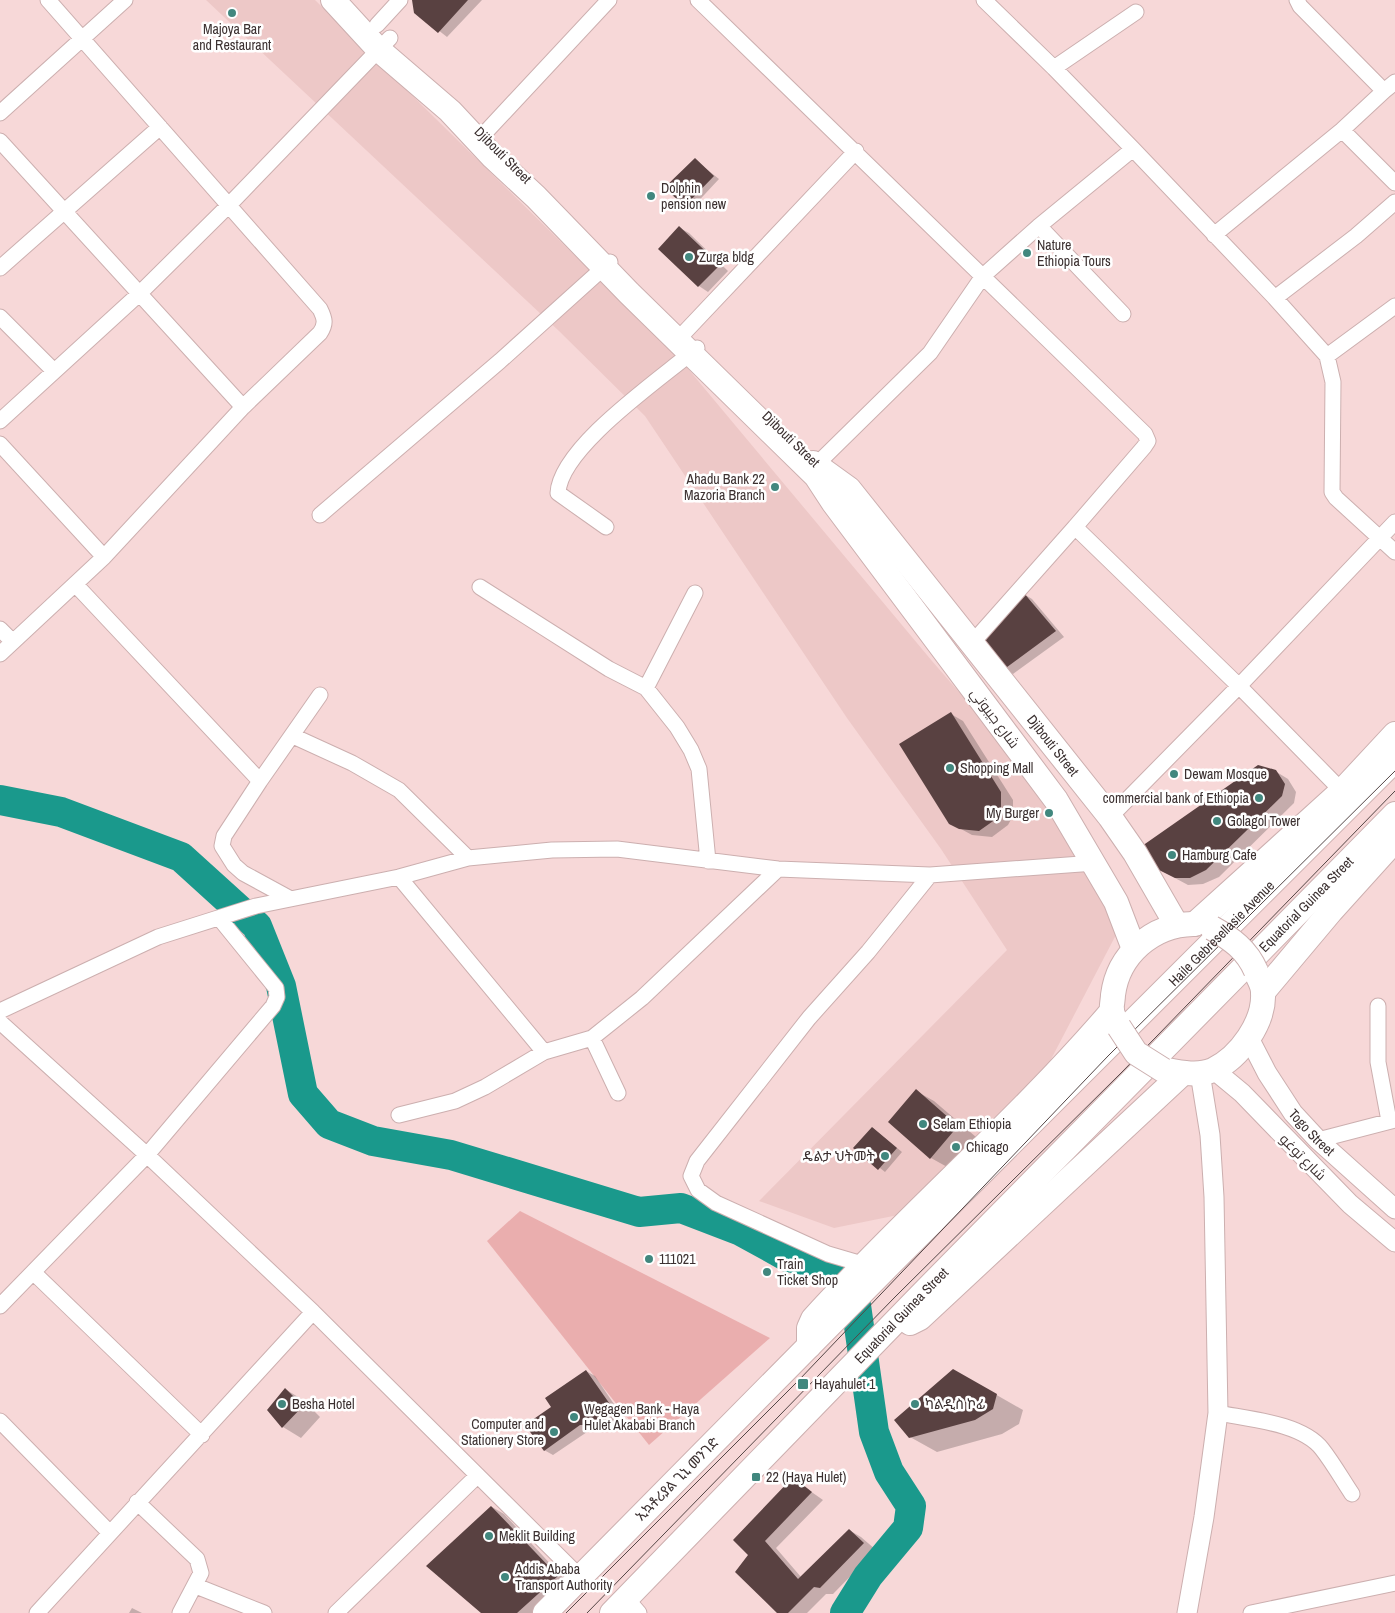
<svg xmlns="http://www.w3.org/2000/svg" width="1395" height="1613" font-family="'Archivo Narrow',Cairo,'Noto Sans Ethiopic',sans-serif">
	<rect width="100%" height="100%" fill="#f7d8d8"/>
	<path fill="#edc8c7" d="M206,0H315L679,358L932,661L1038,783L1130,908L1035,1090L903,1214L834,1228L759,1201L1007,950L941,849L847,718L645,416L559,331Z"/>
	<path fill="#eaaeae" d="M520,1211L770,1338L649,1445L487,1241Z"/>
	<path fill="#0003" d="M413,0H482L447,37L415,12Z
		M695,160L719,179L691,209L685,205Z
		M680,228L689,233L728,271L708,292L699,286L660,249Z
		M1024,594L1032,599L1064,637L1013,674L1004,669Z
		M951,714L963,721L1013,800V816L1008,825L992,837L972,835L950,823Z
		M1275,771L1288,779L1296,792L1294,803L1219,877L1203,884L1188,885L1160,870Z
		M916,1091L934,1101L976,1137L949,1168L931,1158Z
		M873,1128L902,1152L885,1172L855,1148Z
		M953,1370L1023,1410L1019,1424L1002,1434L937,1452L910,1437Z
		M586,1371L595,1376L622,1416L602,1429L590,1430L553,1455L544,1450L552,1407Z
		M285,1389L303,1400L320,1417L301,1438L283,1427L268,1410Z
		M793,1479L823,1500L776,1548L801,1577L849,1530L861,1537L876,1550L833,1594H826L807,1613H779L750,1555Z
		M492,1507L504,1514L569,1584L536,1613H483Z
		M132,1608L142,1613H129Z"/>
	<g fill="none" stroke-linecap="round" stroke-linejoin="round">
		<path stroke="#1a998c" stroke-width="30" d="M0,800L61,812L181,857L257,926L281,986L303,1094L329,1124L373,1141L451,1155L639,1212L681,1208L741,1231L788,1257L834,1266L852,1277L874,1432L889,1472L911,1506L908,1528L868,1576L845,1613"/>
	</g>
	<path fill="#594141" d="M412,0H468L438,33L414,13Z
		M695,158L714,176L685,206L664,188Z
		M679,226L720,265L698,287L658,249Z
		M1023,592L1056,631L1003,670L983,642Z
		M951,712L1001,792V809L996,819L979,831L959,829L949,824L899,744Z
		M1258,765L1276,770L1285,784L1282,796L1206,870L1190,878H1175L1159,870L1142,846Z
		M916,1089L958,1126L930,1159L888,1122Z
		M872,1127L897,1148L878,1170L853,1148Z
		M953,1369L997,1394L993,1409L975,1420L909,1438L894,1420Z
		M586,1370L614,1410L592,1425H580L544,1451L525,1425L551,1407L545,1398Z
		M285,1388L303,1406L282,1428L267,1410Z
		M793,1477L812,1492L765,1541L798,1579L849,1529L864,1543L820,1588L814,1587L788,1613H777L735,1572L748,1555L733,1540Z
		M491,1506L558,1576L517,1613H481L426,1566Z"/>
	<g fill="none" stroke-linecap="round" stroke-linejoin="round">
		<defs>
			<path id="minor" d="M698,0L1145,434L1148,441L1144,447L1075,527L1239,686L1342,791
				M984,0L1054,68L1133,149L1275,298L1327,356L1333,382L1332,492L1336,498L1395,552
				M1297,0L1300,6L1384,91L1395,82
				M377,25L400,0
				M1054,68L1136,12
				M0,113L125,0
				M1342,130L1395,183
				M483,135L609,0
				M0,141L243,407
				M1039,226L1123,314
				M1214,235L1342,130L1384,91
				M0,268L160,127
				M1275,298L1356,236L1395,202
				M0,317L54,371
				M683,334L856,151
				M1327,356L1395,306
				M0,421L139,294L228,206L390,38
				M0,444L104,557L243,407L320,333C326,324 325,319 320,309L48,0
				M816,465L930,353L983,276L1039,226L1133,149
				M320,515L500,361L610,262
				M606,527L558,493C560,447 662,378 697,348
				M75,584L260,781L320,695
				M480,587L609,669L646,688L677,727L691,750L699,769L708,861
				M0,629L12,641
				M973,642L1075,527
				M0,654L104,557
				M646,688L695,593
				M293,736L352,763L399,790L468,858
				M260,781L224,836L222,846L234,865L243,873L289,898
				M1110,817L1239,686L1395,522
				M399,877L544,1052
				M1378,1006V1062L1389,1121
				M0,1011L158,937L256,906L399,877L468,858L552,850L617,849L778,869L930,875L1095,863
				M0,1022L147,1155L313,1312L580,1577
				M592,1038L618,1093
				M399,1115L455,1101L485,1087L544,1052L592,1038L642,998L778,869
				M1318,1140L1395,1120
				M862,1264L828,1254L716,1203L698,1190L691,1176L697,1161L809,1018L868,952L930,875
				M34,1273L202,1435
				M0,1306L147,1155L273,1006L277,997L276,988L220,919
				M1218,1413C1248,1419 1302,1423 1322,1449C1333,1463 1342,1479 1352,1494
				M0,1421L110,1533
				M137,1502L197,1559L201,1573L180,1613
				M196,1586L264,1613
				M627,1599L639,1613
				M37,1613L313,1312
				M336,1613L477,1476
				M1251,1613L1395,1583"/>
			<g id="tertiary">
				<path id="s1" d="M1249,1038L1267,1073L1293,1113L1318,1140L1395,1209"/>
				<path d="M1213,1069L1242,1093L1350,1204L1395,1242"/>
				<path d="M1187,1613L1204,1517L1218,1413L1214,1197L1210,1135L1200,1073"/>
			</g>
			<g id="primary">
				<path d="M333,0L379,50L450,111L493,157L536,197L629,293L816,476L833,502L1056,800L1116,902L1134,949"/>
				<path id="s2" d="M813,463L849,489L1110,817L1135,853L1176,924"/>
				<path d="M1195,924L1342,791L1395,734"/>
				<path d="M1263,992L1331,911L1395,840"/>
				<path d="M1118,1025C1116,1021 1113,1016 1112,1011C1111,1007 1113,1000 1113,995C1118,955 1152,925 1193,924"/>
				<path d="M1167,1070C1182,1073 1199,1076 1213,1070C1240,1057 1265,1022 1263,992C1263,987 1260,981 1258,977"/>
				<path d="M910,1323L920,1318L1183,1073"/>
				<path d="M809,1346V1328L813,1319C909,1213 1019,1120 1112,1011"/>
				<path id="s3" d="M545,1613L886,1268L1395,760"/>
				<path id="s4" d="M612,1613L920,1296L1395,814"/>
			</g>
		</defs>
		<use href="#minor" stroke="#ccafaf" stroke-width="17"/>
		<use href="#tertiary" stroke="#ccafaf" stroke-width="21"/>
		<use href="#primary" stroke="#ccafaf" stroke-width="26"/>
		<use href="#minor" stroke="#fff" stroke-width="15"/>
		<use href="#tertiary" stroke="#fff" stroke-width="19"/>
		<use href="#primary" stroke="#fff" stroke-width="24"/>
		<path stroke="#544646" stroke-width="1" d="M566,1613L798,1381L1108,1056L1395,771
			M587,1613L895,1297L1122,1072L1395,791"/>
		<defs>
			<path id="primary-bridge" d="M1212,928C1232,939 1247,950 1256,971
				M1119,1027L1136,1053L1163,1070"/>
		</defs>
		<use href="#primary-bridge" stroke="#ccafaf" stroke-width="26" stroke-linecap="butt"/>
		<use href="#primary-bridge" stroke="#fff" stroke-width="24"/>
	</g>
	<g fill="#41877e" stroke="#fff" stroke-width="2">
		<circle cx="232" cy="13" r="5"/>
		<circle cx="651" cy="196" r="5"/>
		<circle cx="1027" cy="253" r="5"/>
		<circle cx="689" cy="257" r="5"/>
		<circle cx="775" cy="487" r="5"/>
		<circle cx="950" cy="768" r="5"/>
		<circle cx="1174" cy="774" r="5"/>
		<circle cx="1259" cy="798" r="5"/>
		<circle cx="1049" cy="813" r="5"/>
		<circle cx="1217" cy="821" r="5"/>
		<circle cx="1172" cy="855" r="5"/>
		<circle cx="923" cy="1124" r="5"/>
		<circle cx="956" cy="1147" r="5"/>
		<circle cx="885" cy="1156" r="5"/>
		<circle cx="649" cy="1259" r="5"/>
		<circle cx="767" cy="1272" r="5"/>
		<rect x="797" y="1378" width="12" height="12" rx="2.5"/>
		<circle cx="282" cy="1404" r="5"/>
		<circle cx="915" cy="1404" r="5"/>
		<circle cx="574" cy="1417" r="5"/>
		<circle cx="554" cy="1432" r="5"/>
		<rect x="751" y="1472" width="10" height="10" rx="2.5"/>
		<circle cx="489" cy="1536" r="5"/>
		<circle cx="505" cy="1577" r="5"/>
	</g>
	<g text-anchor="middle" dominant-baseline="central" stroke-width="5" stroke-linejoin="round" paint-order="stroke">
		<g font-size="14" fill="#3b3030" stroke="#fff" text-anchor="start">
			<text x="232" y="29" text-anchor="middle">Majoya Bar<tspan x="232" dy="16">and Restaurant</tspan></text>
			<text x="661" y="188">Dolphin<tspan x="661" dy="16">pension new</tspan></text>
			<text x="1037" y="245">Nature<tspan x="1037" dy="16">Ethiopia Tours</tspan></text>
			<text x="699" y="257">Zurga bldg</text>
			<text x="765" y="479" text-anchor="end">Ahadu Bank 22<tspan x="765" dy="16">Mazoria Branch</tspan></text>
			<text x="960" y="768">Shopping Mall</text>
			<text x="1184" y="774">Dewam Mosque</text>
			<text x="1249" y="798" text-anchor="end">commercial bank of Ethiopia</text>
			<text x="1039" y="813" text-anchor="end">My Burger</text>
			<text x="1227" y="821">Golagol Tower</text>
			<text x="1182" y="855">Hamburg Cafe</text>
			<text x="933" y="1124">Selam Ethiopia</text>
			<text x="966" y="1147">Chicago</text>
			<text x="875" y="1156" text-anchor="end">ዴልታ ህትመት</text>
			<text x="659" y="1259">111021</text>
			<text x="777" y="1264">Train<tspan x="777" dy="16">Ticket Shop</tspan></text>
			<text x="814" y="1384">Hayahulet 1</text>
			<text x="292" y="1404">Besha Hotel</text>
			<text x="925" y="1404">ካልዲስ ኮፊ</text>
			<text x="584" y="1409">Wegagen Bank - Haya<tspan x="584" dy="16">Hulet Akababi Branch</tspan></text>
			<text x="544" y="1424" text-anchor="end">Computer and<tspan x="544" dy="16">Stationery Store</tspan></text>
			<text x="766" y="1477">22 (Haya Hulet)</text>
			<text x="499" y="1536">Meklit Building</text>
			<text x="515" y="1569">Addis Ababa<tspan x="515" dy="16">Transport Authority</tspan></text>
		</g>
		<g font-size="14" fill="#3b3030" stroke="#fff">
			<text transform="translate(503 155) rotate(45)">Djibouti Street</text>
			<text transform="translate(791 439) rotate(44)">Djibouti Street</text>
			<text transform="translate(995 718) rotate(53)">شارع جيبوتي</text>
			<text stroke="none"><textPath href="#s2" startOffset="372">Djibouti Street</textPath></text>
			<text stroke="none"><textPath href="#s4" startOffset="992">Equatorial Guinea Street</textPath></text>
			<text stroke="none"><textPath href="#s3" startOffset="959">Haile Gebresellasie Avenue</textPath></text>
			<text stroke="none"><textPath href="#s1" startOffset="114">Togo Street</textPath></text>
			<text transform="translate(1303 1157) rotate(45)">شارع توغو</text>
			<text stroke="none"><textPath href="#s4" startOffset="415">Equatorial Guinea Street</textPath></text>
			<text transform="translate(677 1479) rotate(-45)">ኢኳቶሪያል ጊኒ መንገድ</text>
		</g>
	</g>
</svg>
